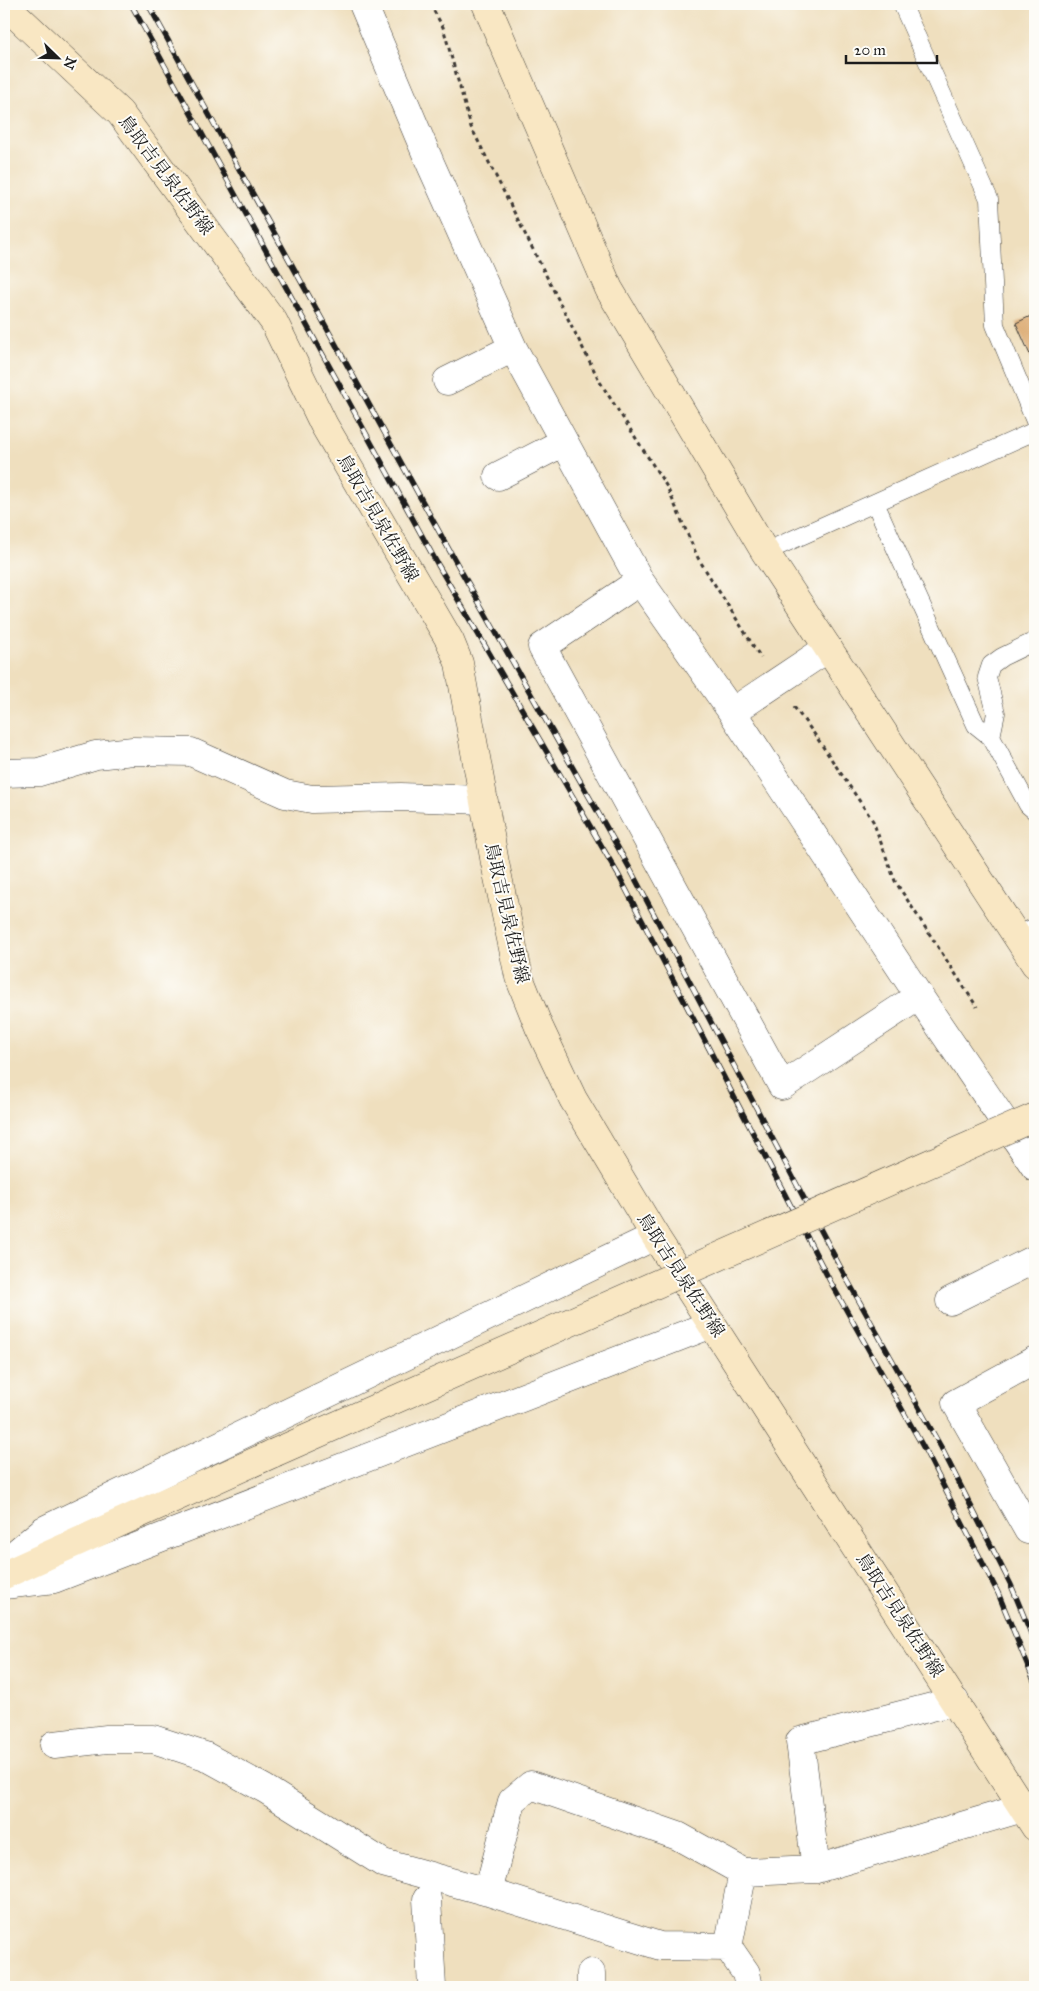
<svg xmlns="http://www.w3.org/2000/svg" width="1039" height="1991" font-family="'IM FELL Great Primer','Noto Serif JP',serif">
	<rect width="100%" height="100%" fill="#fdfcf7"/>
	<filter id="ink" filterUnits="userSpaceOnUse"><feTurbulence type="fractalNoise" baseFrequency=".02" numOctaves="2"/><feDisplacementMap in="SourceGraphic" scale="10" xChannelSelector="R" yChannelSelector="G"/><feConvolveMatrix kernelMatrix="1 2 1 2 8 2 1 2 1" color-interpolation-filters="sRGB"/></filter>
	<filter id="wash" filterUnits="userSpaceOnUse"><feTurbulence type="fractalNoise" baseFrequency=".0096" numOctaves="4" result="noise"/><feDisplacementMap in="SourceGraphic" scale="20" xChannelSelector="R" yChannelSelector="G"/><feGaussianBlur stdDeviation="1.12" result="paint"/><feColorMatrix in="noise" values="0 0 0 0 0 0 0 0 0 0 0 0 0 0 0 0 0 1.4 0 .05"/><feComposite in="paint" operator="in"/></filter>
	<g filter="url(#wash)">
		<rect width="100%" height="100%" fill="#efdfbe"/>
		<g id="blocks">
			<path fill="#deb07c" d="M1035,314V366L1016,323Z"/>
		</g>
	</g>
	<g filter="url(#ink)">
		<use href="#blocks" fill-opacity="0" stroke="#3c3934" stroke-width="1"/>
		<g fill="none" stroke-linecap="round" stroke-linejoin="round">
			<defs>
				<path id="lane" d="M902,4L989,199L995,325L1035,421
					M875,503L976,725L991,737L1028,805L1035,811
					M765,552L1035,431
					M991,737L996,713L987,677L991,665L1002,657L1035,641
					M1017,936L1035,927"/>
				<path id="street" d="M363,4L431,165L513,348L640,581L732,712L919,996L1035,1167
					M447,381L513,348
					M498,476L564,442
					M640,581L542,647L782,1086L919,996
					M732,712L828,648
					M4,773L39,772L96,755L133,751L191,752L285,794L312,799L401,797L483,800
					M950,1301L1035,1259
					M1035,1360L956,1403L1028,1530L1035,1526
					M4,1563L44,1530L655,1236
					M4,1585L54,1579L712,1324
					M54,1745L107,1739H153L205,1756L265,1789L383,1863L488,1892L660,1946L728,1947
					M816,1869L800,1741L955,1701
					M743,1872L728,1947L746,1973L749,1987
					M488,1892L512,1801L531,1785L678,1836L743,1872L816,1869L1023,1808
					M427,1899L432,1987
					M591,1973V1987"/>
				<path id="secondary" d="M4,4L120,113L274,322L324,425L450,641L459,663L495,863L519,977L539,1027L573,1099L655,1236L1035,1827
					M486,4L609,289L765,552L1035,964
					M4,1575L274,1453"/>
			</defs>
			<use href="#lane" stroke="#3c3934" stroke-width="19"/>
			<use href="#street" stroke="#3c3934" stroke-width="29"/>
			<use href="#secondary" stroke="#3c3934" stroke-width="29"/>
			<path stroke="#3c3934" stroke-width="3" stroke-dasharray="4 4" stroke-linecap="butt" d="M430,4L443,27L471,127L600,382L667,487L698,558L761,658
				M794,707L813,732L873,821L895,881L977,1007"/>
			<use href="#lane" stroke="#fff" stroke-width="18"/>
			<use href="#street" stroke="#fff" stroke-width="28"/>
			<use href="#secondary" stroke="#f9e7c3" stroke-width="28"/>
			<defs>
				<path id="rail" d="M131,4L438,565L619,876L830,1281L926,1452L998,1593L1035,1683
					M148,4L452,555L629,867L844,1274L941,1447L1011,1585L1035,1643"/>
			</defs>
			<use href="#rail" stroke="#1c1c1c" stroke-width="5.5"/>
			<use href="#rail" stroke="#fdfcf7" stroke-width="4" stroke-dasharray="11" stroke-linecap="butt"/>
			<defs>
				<path id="secondary-bridge" d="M274,1453L1035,1117"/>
			</defs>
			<use href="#secondary-bridge" stroke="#3c3934" stroke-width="29" stroke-linecap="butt"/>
			<use href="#secondary-bridge" stroke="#f9e7c3" stroke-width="28"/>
		</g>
	</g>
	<g text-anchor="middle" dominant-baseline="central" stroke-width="4" stroke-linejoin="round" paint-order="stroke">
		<g font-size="18" fill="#1c1c1c" stroke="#fdfcf7">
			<text transform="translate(166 175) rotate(53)">鳥取吉見泉佐野線</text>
			<text transform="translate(378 518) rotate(60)">鳥取吉見泉佐野線</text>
			<text transform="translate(507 913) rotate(77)">鳥取吉見泉佐野線</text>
			<text transform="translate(681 1275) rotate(57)">鳥取吉見泉佐野線</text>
			<text transform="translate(900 1615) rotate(57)">鳥取吉見泉佐野線</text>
		</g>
	</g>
	<rect width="1039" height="1991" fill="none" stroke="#fdfcf7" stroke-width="20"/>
	<g transform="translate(58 58) rotate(113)" stroke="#fdfcf7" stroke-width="4" paint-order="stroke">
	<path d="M0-4L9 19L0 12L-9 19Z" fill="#1c1c1c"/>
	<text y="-8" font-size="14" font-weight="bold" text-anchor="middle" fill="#1c1c1c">N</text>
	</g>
	<path d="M846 55v8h91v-8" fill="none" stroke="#1c1c1c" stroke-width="2.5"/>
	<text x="854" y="55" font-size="15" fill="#1c1c1c" stroke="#fdfcf7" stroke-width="4" paint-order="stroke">20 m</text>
</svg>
